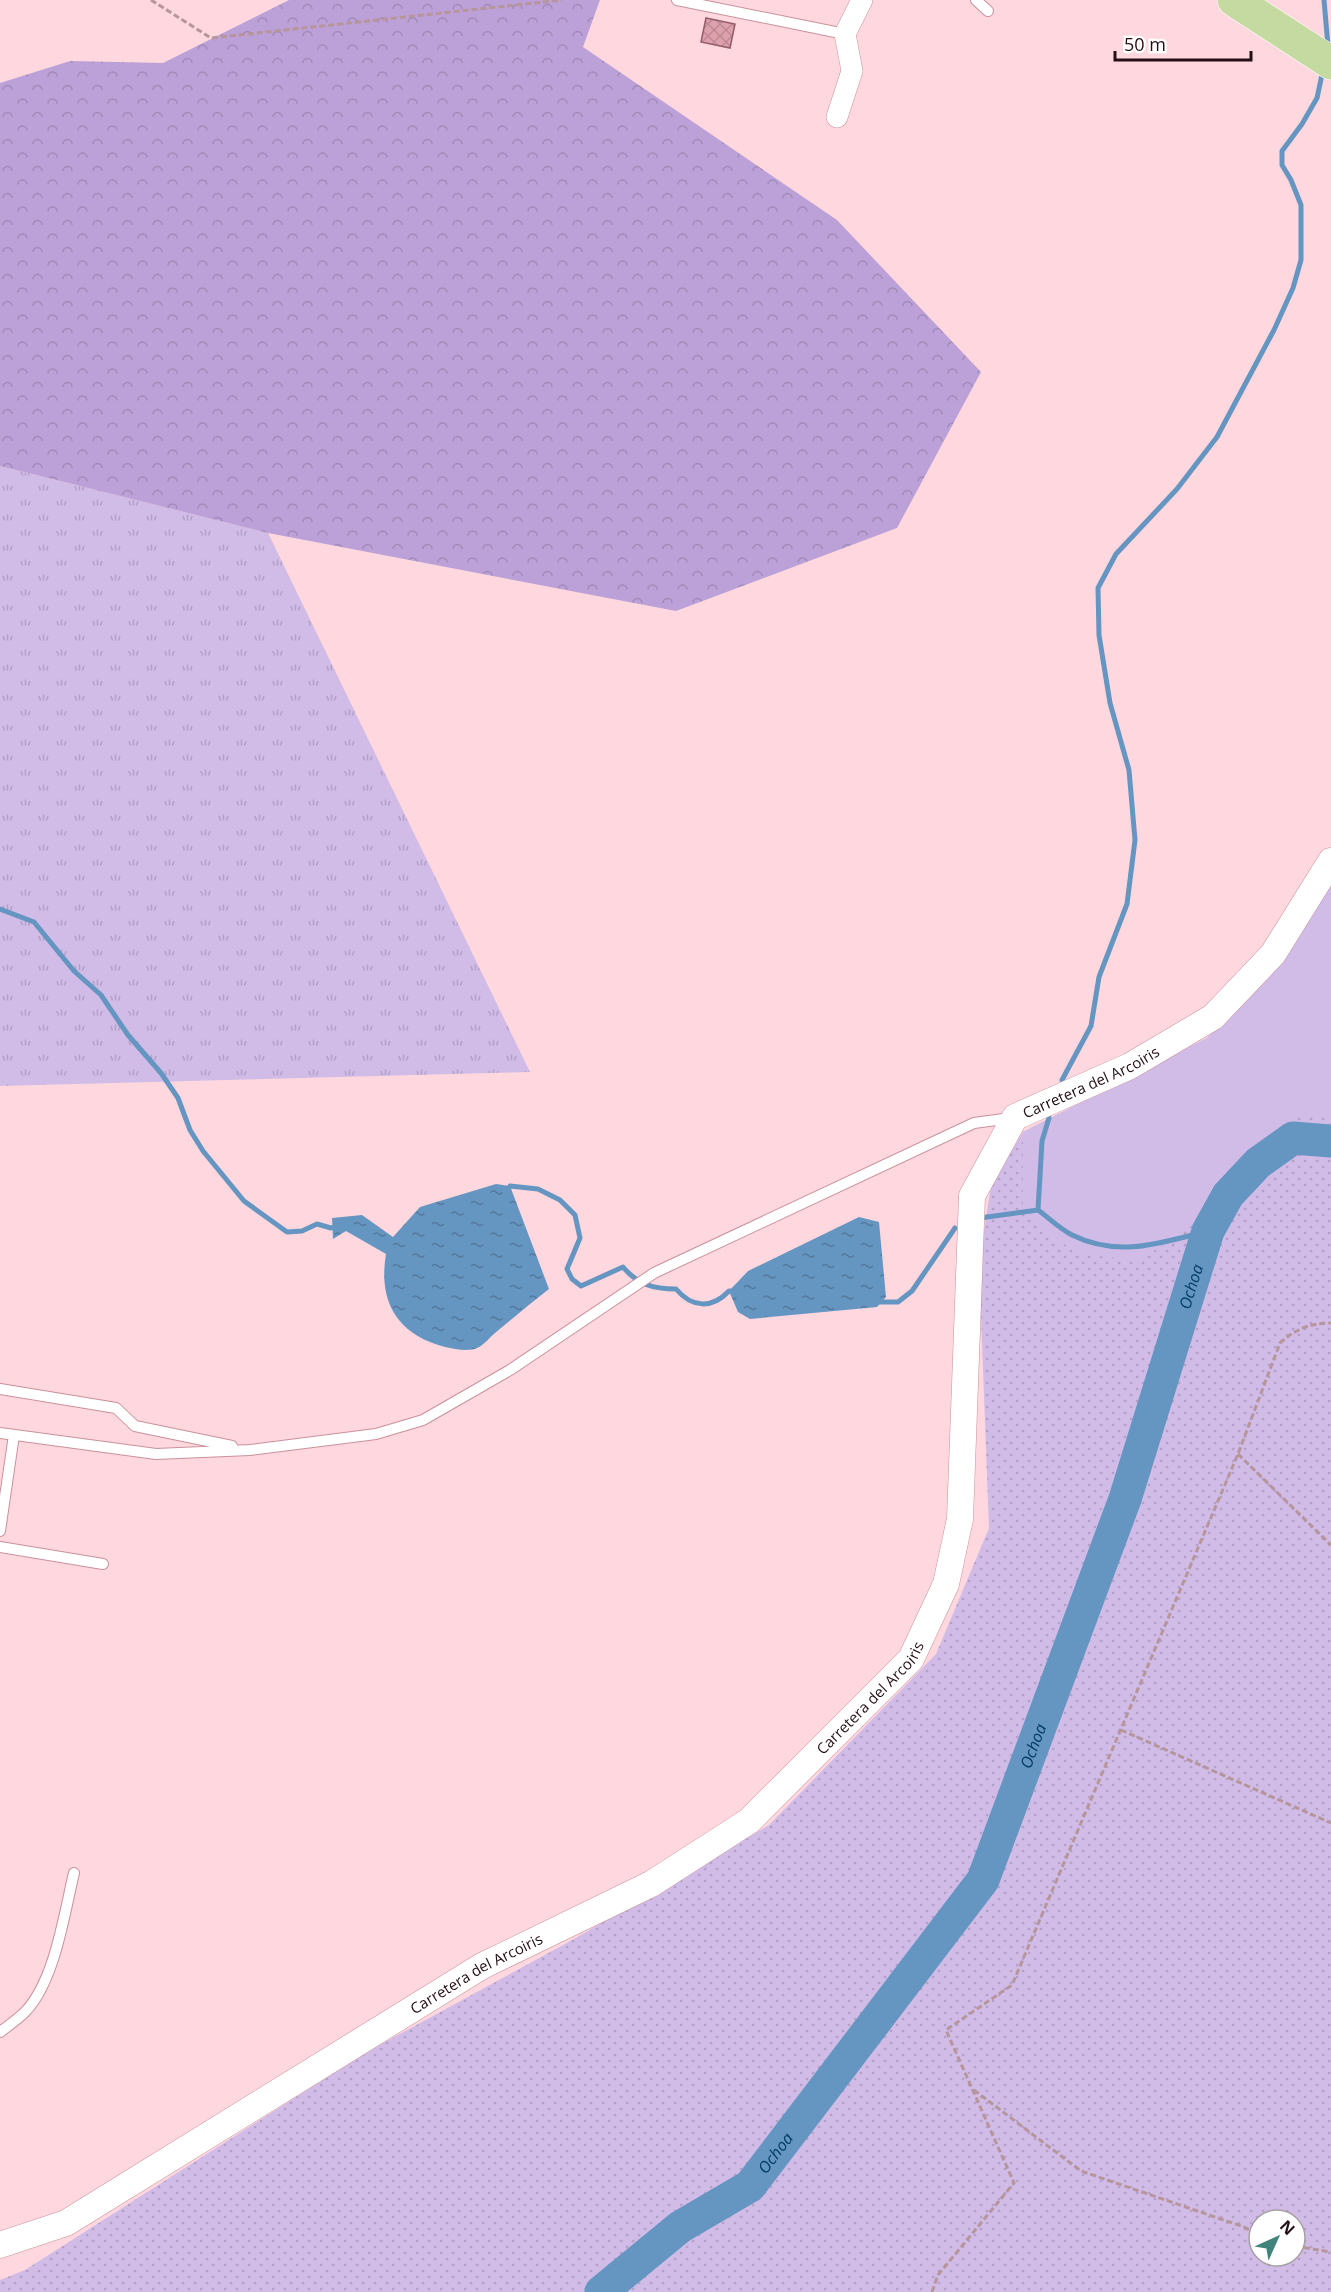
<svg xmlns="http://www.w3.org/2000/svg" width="1331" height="2292" font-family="'Open Sans',sans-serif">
	<defs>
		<pattern id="grass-tufts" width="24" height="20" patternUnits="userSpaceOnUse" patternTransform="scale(1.5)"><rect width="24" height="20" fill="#d1bce8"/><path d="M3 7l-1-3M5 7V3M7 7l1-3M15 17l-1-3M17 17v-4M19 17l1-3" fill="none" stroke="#b3a0c6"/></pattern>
		<pattern id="forest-crowns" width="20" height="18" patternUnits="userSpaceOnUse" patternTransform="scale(1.5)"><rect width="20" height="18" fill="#bba1d8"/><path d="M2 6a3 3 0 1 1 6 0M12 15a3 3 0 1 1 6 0" fill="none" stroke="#a189b8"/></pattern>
		<pattern id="park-dots" width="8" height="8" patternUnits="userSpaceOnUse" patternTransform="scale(1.5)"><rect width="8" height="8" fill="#d1bce8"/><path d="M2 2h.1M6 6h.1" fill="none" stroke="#b3a0c6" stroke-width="1.8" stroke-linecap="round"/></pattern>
		<pattern id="water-ripples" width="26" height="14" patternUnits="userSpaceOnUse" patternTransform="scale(1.5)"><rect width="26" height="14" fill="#6595c1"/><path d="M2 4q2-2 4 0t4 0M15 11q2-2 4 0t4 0" fill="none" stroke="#53789c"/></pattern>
		<pattern id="building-cross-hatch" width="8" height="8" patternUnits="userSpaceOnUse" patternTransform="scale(1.5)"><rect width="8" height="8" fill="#dda1ad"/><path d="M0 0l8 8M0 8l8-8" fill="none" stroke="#be8994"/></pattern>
	</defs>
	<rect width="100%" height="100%" fill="#fed8de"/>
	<path fill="url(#grass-tufts)" d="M0,466L268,533L530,1072L0,1086Z"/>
	<path fill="url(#forest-crowns)" d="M289,0H600L583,47L837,220L981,372L897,528L676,611L268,533L0,466V83L70,61L163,63Z"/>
	<path fill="url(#park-dots)" fill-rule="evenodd" d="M1331,886V2292H0V2280L25,2270L365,2053L574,1939L769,1825L936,1654L989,1528L979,1265L991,1185L1023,1132L1207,1038L1285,958ZM1259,2220H1295V2256H1259Z"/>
	<path fill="#d1bce8" d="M1331,886V1119L1302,1114L1245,1155L1196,1223L1140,1260L1077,1254L1023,1212V1132L1207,1038L1285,958Z"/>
	<path fill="url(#water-ripples)" d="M496,1184L510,1186L549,1289C531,1303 513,1318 495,1333C490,1337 484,1345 477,1348C468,1352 455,1349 445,1347C397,1334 378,1302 386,1254L346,1231L333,1239L332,1218L362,1215L393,1237L420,1207Z
		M859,1217L879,1222L886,1297L877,1307L750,1319L738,1312L729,1291L748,1271Z"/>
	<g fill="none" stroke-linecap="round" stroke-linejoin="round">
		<path stroke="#6595c1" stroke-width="5" d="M1324,0L1328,46
			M0,909L34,922L74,971L101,995L128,1035L161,1073L178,1098L190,1130L203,1151L244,1201L287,1232L302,1231L317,1224L331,1228L337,1226
			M1062,1080L1091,1026L1099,977L1127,904L1135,840L1129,770L1110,703L1099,635L1098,588L1116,554L1177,489L1217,437L1274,330L1293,288L1301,260V205L1291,180L1282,165V151L1302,124L1317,98L1323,70
			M1049,1118L1042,1141L1038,1210C1049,1218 1060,1229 1072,1235C1119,1258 1160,1243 1208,1231
			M508,1190L510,1186L538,1189L560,1200L575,1215L580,1238L567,1269L572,1279L581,1286L623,1267C638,1285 654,1289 676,1289C692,1308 712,1309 729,1291H736
			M980,1218L1038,1210
			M877,1302H898L912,1291L955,1228"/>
		<path stroke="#6595c1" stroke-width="33" id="s1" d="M601,2292L680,2227L750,2186L983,1880L1125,1499L1208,1231L1228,1195L1258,1163L1293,1138L1331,1141"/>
	</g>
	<path fill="url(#building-cross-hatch)" stroke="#935c68" stroke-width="1.5" d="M706,18L735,24L730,48L701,42Z"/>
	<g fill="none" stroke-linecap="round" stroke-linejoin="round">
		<defs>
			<path id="service" d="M677,0L845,34
				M976,0L988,11
				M0,1389L116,1408L135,1426L232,1446
				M0,1433L156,1454L250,1450L376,1434L423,1420L510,1370L654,1273L974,1123L1011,1118
				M0,1531L14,1435
				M0,1547L103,1564
				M0,2032C8,2026 18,2019 25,2012C55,1981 64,1914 74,1873"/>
			<path id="minor" d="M837,117L852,71L845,34L862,0"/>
			<g id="tertiary">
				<path id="s2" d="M0,2245L66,2223L482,1966L651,1884L749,1821L911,1659L946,1584L960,1519L972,1196L1015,1117L1130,1066L1213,1017L1273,954L1331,861"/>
			</g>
			<path id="primary" d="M1234,0L1331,63"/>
		</defs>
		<use href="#service" stroke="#cb909b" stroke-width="12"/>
		<use href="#minor" stroke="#cb909b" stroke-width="22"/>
		<use href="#tertiary" stroke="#cb909b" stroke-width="27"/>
		<use href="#primary" stroke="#fff" stroke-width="34"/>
		<path stroke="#b6959b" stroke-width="3" stroke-dasharray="6 3" stroke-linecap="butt" d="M151,0L211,38L562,0
			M1238,1454L1331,1545
			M1121,1730L1331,1823
			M974,2090L1081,2171L1244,2227L1259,2235
			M1295,2246L1331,2252
			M932,2292L938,2275L1014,2183L946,2030L1012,1985L1238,1454L1280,1343C1296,1329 1310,1323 1331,1323"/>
		<use href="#service" stroke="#fff" stroke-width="10"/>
		<use href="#minor" stroke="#fff" stroke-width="21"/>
		<use href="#tertiary" stroke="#fff" stroke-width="26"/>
		<use href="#primary" stroke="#c4daa1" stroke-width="33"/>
	</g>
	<g text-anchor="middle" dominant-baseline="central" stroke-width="4.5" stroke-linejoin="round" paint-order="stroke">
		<g font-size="15" fill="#240f14" stroke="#fff">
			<text stroke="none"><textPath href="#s2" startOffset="1738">Carretera del Arcoiris</textPath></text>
			<text stroke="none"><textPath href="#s2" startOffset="1036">Carretera del Arcoiris</textPath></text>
			<text stroke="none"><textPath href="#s2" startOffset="550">Carretera del Arcoiris</textPath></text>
		</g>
		<g font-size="16" font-style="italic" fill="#003d66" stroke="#fff">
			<text stroke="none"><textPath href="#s1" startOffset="1197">Ochoa</textPath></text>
			<text stroke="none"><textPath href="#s1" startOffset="711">Ochoa</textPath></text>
			<text stroke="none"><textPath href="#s1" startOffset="225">Ochoa</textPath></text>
		</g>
	</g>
	<g transform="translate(1277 2238) rotate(45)"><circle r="28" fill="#ffffff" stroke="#a79fa1" stroke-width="1.5"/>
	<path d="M0-4.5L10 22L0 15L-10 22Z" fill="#3f857e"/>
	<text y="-9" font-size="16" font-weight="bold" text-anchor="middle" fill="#240f14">N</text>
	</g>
	<path d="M1115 51v9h136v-9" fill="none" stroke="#240f14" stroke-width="3"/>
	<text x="1124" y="51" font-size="18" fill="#240f14" stroke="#ffffff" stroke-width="4.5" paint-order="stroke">50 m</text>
</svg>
